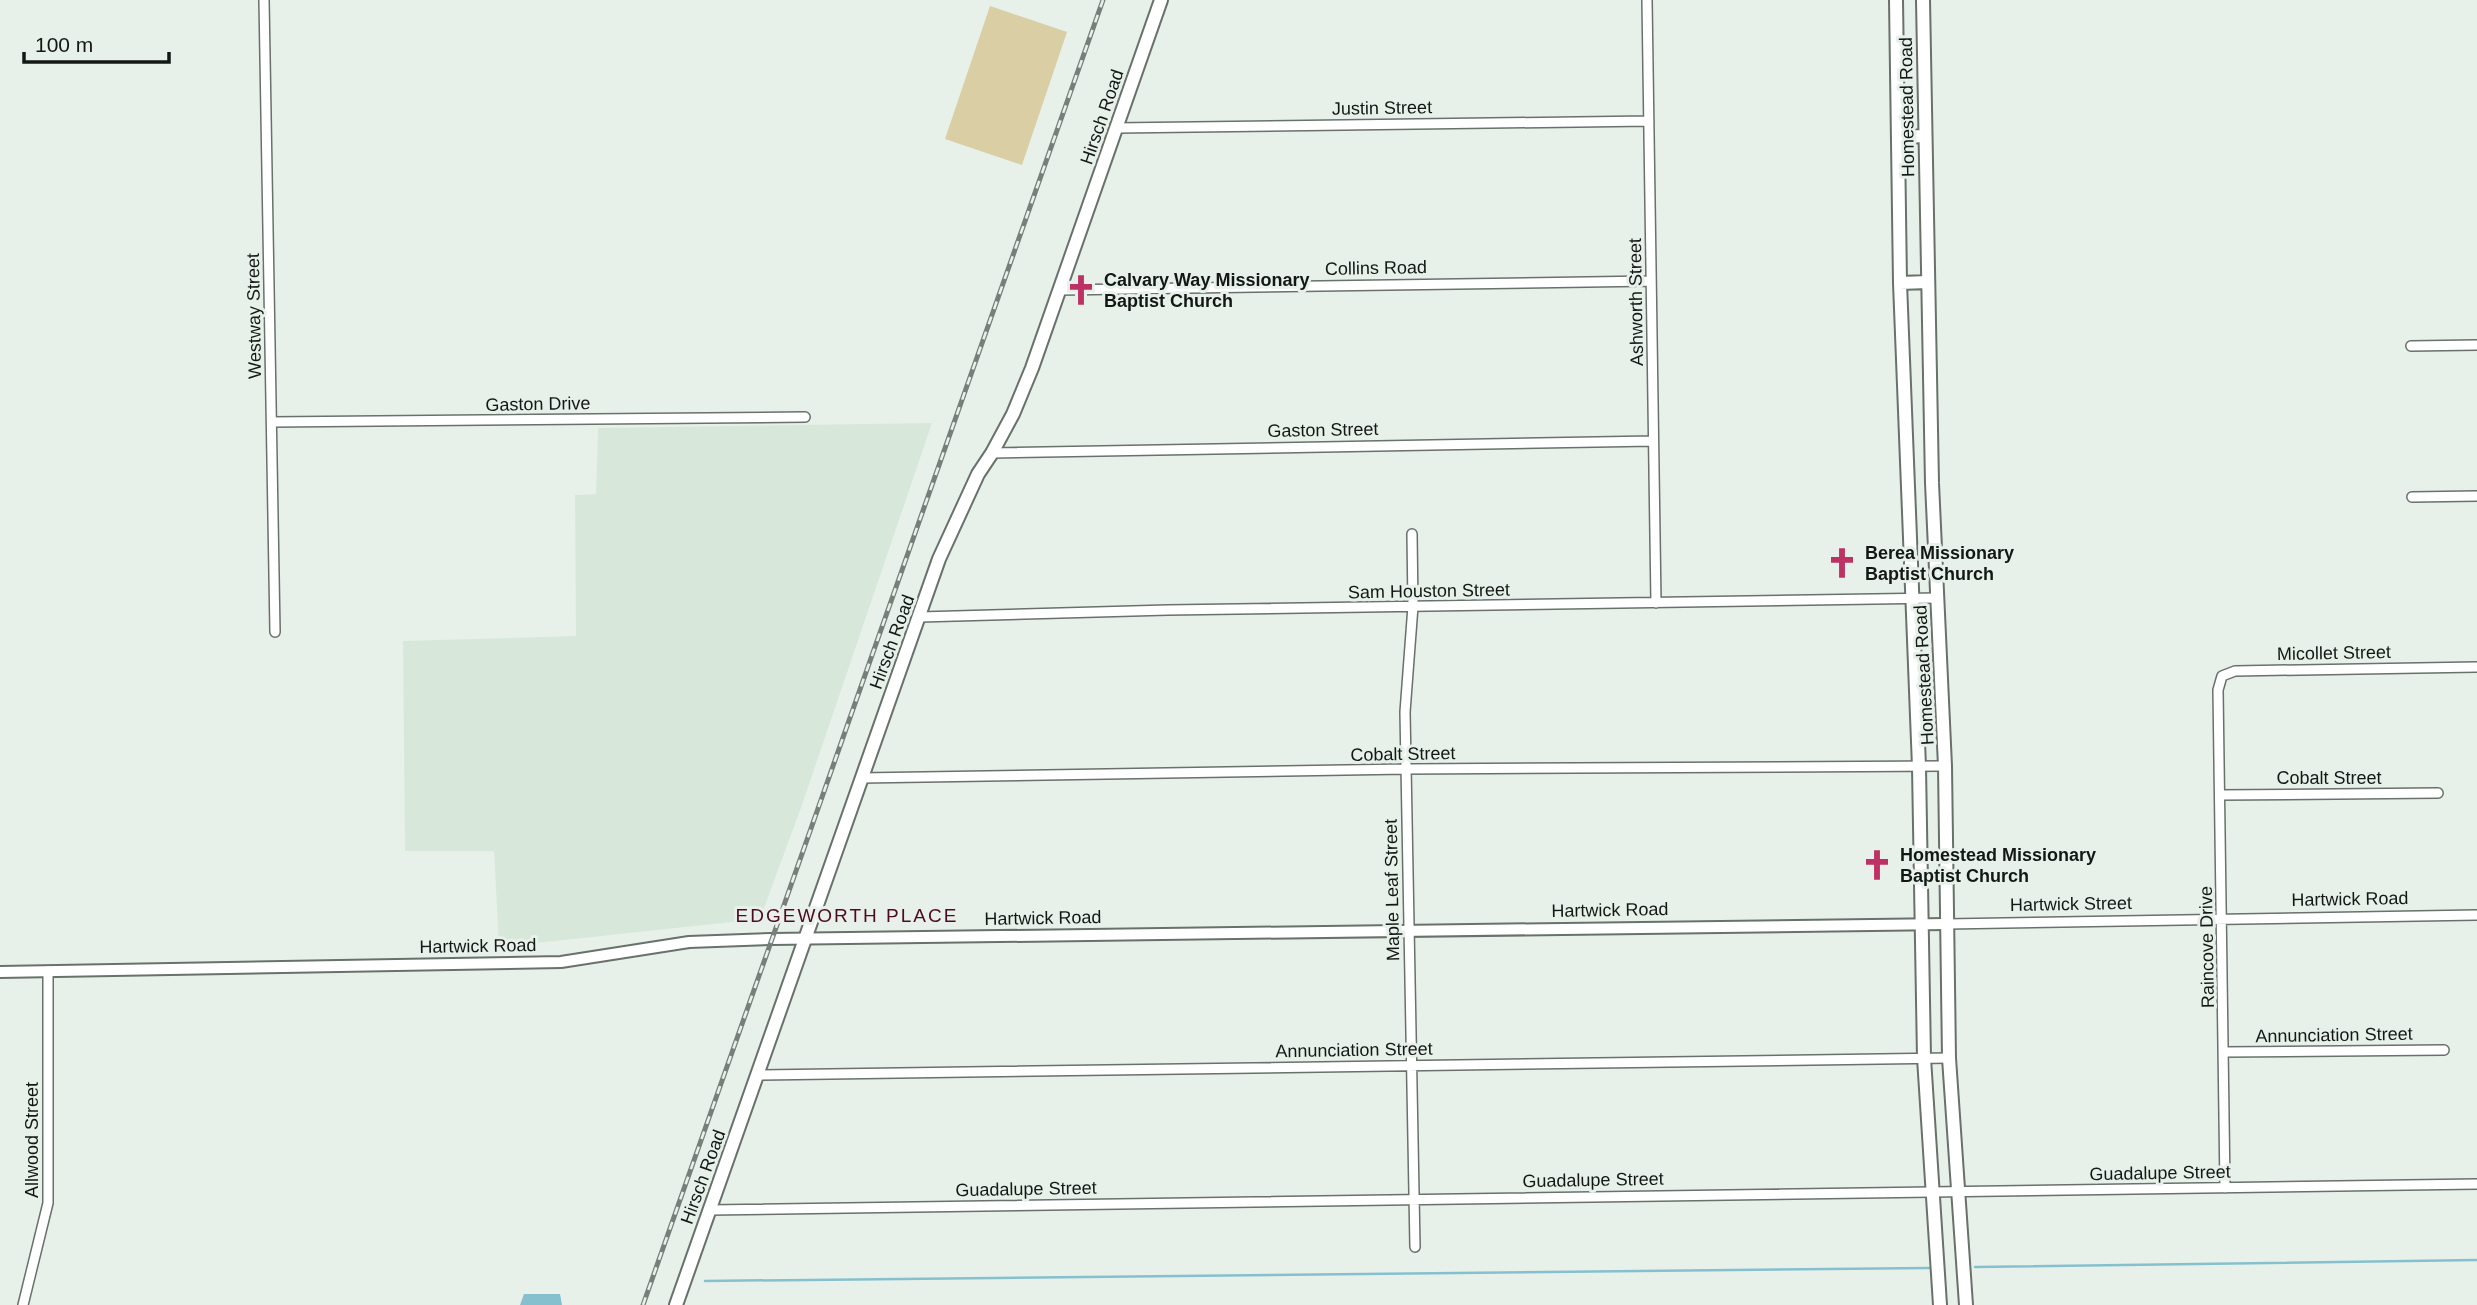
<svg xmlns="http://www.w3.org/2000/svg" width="2477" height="1305" font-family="Arial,sans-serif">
	<rect width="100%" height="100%" fill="#e7f1e9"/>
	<path fill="#d7e8db" d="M932,423L802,805L760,919L499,947L494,851H405L403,641L576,636L575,495L596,494L598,428Z"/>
	<path fill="#d9cea4" d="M990,6L1067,32L1022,165L945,139Z"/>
	<path fill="#86c0ce" d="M524,1294H560L562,1305H520Z"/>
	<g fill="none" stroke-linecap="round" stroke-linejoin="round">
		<path stroke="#86c0ce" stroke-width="2.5" d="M1975,1267L2477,1260
			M705,1281L1929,1268"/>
		<defs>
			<path id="minor" d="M264,0L275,632
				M1647,0L1656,603
				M1116,128L1649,121
				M1060,290L1651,281
				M2411,346L2477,345
				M272,422L805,417
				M992,453L1653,441
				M2412,497L2477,496
				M1412,534L1413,606L1405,712L1415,1247
				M920,617L1168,610L1938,598
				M861,778L1406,769L1945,766
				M2220,795L2438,793
				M1947,924L2477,915
				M2224,1052L2444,1050
				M758,1075L1949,1058
				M2225,1188L2218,690L2222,676L2235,671L2477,667
				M709,1210L2477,1184
				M23,1305L48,1203V971"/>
			<path id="tertiary" d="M0,972L561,962L689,942L772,939L1947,924"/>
			<path id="secondary" d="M1896,0L1900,283L1919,767L1924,1058L1940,1305
				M1923,0L1932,483L1945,766L1949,1058L1966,1305
				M1898,137L1925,136
				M1900,283L1928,282
				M676,1305L939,559L978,474L992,453L1013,414L1032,368L1161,0"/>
		</defs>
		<use href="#minor" stroke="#68716a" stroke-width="12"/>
		<use href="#tertiary" stroke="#68716a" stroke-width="14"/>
		<use href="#secondary" stroke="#68716a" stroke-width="16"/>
		<use href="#minor" stroke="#fff" stroke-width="9"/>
		<use href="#tertiary" stroke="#fff" stroke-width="10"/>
		<use href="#secondary" stroke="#fff" stroke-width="12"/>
		<defs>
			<path id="rail" d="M643,1305L1103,0"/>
		</defs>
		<use href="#rail" stroke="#787f7a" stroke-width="5"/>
		<use href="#rail" stroke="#e7f1e9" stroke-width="2.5" stroke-dasharray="8" stroke-linecap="butt"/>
	</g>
	<defs>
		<symbol id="church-bare" viewBox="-9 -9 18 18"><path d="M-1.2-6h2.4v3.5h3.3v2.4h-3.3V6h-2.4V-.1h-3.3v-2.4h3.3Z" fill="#be3164" stroke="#e7f1e9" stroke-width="2.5" paint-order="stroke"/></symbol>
	</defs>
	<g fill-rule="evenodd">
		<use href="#church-bare" x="1059" y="268" width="44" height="44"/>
		<use href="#church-bare" x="1820" y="541" width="44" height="44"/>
		<use href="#church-bare" x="1855" y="843" width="44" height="44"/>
	</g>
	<g text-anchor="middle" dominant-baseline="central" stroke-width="6" stroke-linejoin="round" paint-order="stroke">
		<g font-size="18" fill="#141815" stroke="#e7f1e9">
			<text transform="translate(1907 107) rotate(-91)">Homestead Road</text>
			<text transform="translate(1382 108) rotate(-1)">Justin Street</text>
			<text transform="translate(1102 117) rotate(-71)">Hirsch Road</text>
			<text transform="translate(1376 268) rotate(-1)">Collins Road</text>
			<text transform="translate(1636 302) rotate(-91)">Ashworth Street</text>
			<text transform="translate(254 316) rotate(-91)">Westway Street</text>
			<text transform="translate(538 404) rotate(-1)">Gaston Drive</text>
			<text transform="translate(1323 430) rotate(-1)">Gaston Street</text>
			<text transform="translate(1429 591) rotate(-1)">Sam Houston Street</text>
			<text transform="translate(892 642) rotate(-70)">Hirsch Road</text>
			<text transform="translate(2334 653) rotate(-1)">Micollet Street</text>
			<text transform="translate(1924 675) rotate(-93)">Homestead Road</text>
			<text transform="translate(1403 754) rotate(-1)">Cobalt Street</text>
			<text x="2329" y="778">Cobalt Street</text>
			<text transform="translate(1392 890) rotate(-91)">Maple Leaf Street</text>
			<text transform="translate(2350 899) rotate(-1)">Hartwick Road</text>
			<text transform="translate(2071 904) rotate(-1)">Hartwick Street</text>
			<text transform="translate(1610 910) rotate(-1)">Hartwick Road</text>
			<text transform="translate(1043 918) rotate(-1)">Hartwick Road</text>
			<text transform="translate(478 946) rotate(-1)">Hartwick Road</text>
			<text transform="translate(2207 947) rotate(-91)">Raincove Drive</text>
			<text transform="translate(2334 1035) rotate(-1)">Annunciation Street</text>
			<text transform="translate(1354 1050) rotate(-1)">Annunciation Street</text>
			<text transform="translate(32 1140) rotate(-90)">Allwood Street</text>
			<text transform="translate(2160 1173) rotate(-1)">Guadalupe Street</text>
			<text transform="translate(703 1177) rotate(-70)">Hirsch Road</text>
			<text transform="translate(1593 1180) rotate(-1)">Guadalupe Street</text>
			<text transform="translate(1026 1189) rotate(-1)">Guadalupe Street</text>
		</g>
		<g font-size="18" font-weight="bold" fill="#141815" stroke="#e7f1e9" text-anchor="start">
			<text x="1104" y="280">Calvary Way Missionary<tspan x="1104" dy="21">Baptist Church</tspan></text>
			<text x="1865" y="553">Berea Missionary<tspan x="1865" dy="21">Baptist Church</tspan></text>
			<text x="1900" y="855">Homestead Missionary<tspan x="1900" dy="21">Baptist Church</tspan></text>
		</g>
		<g font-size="19" letter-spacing="2" fill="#4e0a24" stroke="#e7f1e9">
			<text x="847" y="915">EDGEWORTH PLACE</text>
		</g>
	</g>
	<path d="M24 52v10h145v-10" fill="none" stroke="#141815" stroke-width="3.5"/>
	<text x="35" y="52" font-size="21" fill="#141815" stroke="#e7f1e9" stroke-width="5" paint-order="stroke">100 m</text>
</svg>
